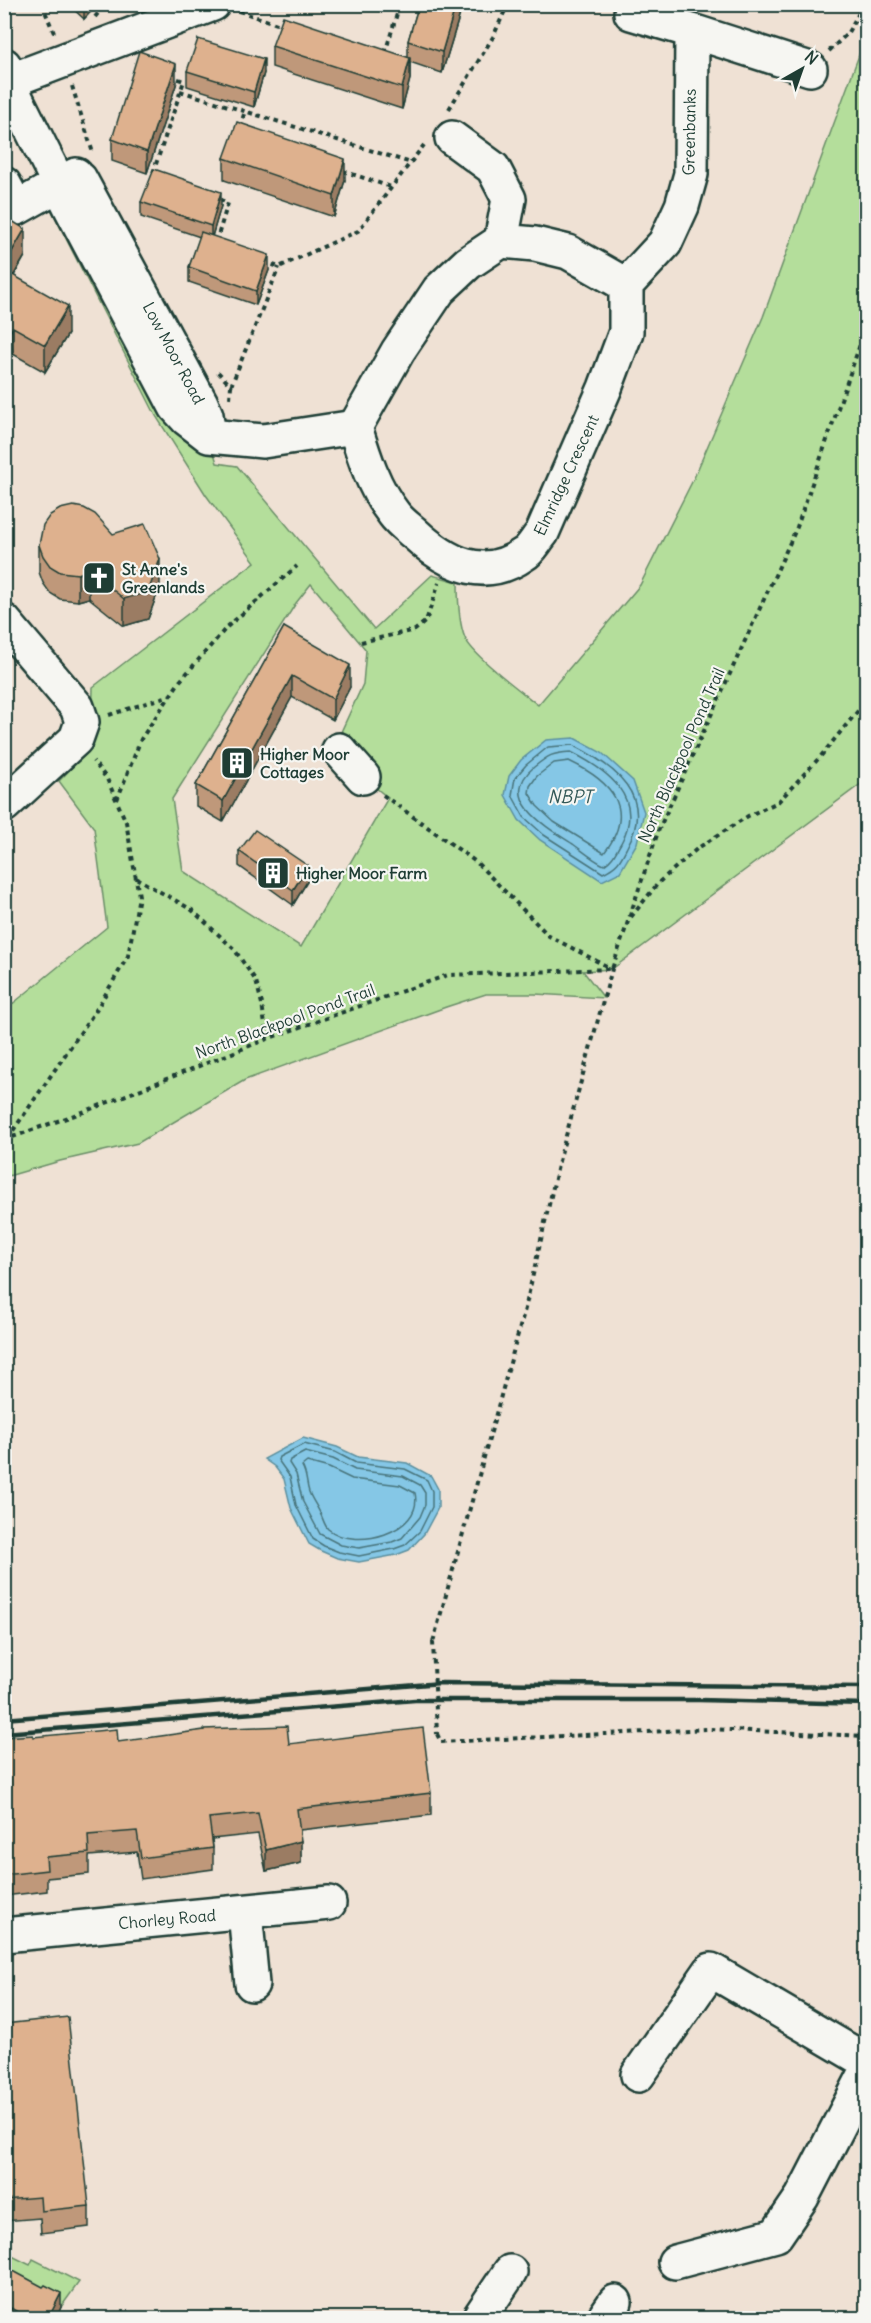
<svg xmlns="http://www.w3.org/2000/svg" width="871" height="2323" font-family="Delius,sans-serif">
	<rect width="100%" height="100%" fill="#efe1d4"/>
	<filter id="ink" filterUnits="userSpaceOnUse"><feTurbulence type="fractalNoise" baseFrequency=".0167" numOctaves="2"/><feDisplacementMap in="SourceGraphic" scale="12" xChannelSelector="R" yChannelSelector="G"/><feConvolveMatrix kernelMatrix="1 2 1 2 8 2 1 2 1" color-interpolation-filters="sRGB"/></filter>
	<g filter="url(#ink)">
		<path fill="#b4de9b" stroke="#6a8e68" stroke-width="1.5" fill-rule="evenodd" d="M866,36V780L612,969L583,971L604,998L535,994H486L446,1007L245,1080L138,1143L60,1161L5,1177V1010L107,927L94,828L59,781L83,756L92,735L93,687L255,562L206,495L156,416L48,203L64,195L209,436L217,463L237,466L374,629L432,575L458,582C458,598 459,624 465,638C473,656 521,691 538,705L640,585L694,478L763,317ZM311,584L366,650L363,684L341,732L339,750L363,777L388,798L301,947L183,871L172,799L296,603Z
			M4,2252L30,2265L33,2259L79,2282L61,2307L5,2280Z"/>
		<path fill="#85c7e6" stroke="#5c909f" stroke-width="1.5" d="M574,738L602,753L633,781L644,812L637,843L620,872L602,881L540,840L519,820L505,795L509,776L521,760L546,740Z
			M303,1438L337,1447L358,1457L407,1463L431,1476L438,1489V1508L424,1534L409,1550L396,1555L359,1562L337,1558L321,1551L309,1544L291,1508L284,1479L275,1467L264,1459Z"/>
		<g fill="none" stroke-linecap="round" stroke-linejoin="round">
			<path stroke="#48747b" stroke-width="1.5" d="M573,745C614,766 656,796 627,847C620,861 618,866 603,873L544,835L524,817L512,795L515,778L526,765L548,747Z
				M571,752C607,770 646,798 621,843C616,851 613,860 604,865C593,860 583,851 573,844C548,828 496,799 534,767C549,755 552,753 571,752Z
				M569,761C611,781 638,809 604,853L554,822L537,806L529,793L530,786L537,776L554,763Z
				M304,1444L335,1452L356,1463L405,1469L427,1480L432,1491V1507L420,1531L405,1545L394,1549L359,1556L339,1552L324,1546L313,1539L296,1505L290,1477L278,1460L279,1457Z
				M305,1452L333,1459L355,1470L403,1476L420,1485L425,1493V1505L420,1517L402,1538L392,1542L359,1548L341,1545L320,1534L303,1502L296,1474L289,1463L290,1460Z
				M307,1462L329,1468L352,1479L400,1485L415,1493C424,1533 354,1551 328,1529C324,1525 323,1518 320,1513C317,1506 312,1500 309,1492C306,1483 307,1474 302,1466Z"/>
			<defs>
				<path id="minor" d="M631,13L692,31
					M4,65L17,100L72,210L176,407L187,419L209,436
					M9,81L213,4
					M452,138L493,168L509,199L501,241
					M80,179L201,403L206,415L209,436
					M4,184L17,208L76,175
					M501,241L535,244L568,252L626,285V332L605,388L542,533C536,540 531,550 524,554C483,583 446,563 414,533C407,527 399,521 394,514C374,489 364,457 355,427L398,351L439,290L468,263Z
					M626,285L665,243L682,206L691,174L692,31L810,69
					M209,436L263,441L355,427
					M4,621L77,707L82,722L76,739L4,805
					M339,750L363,777
					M245,1912L252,1984
					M4,1935L329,1903
					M638,2075L711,1970L866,2061
					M675,2262L776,2235L802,2197L866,2073
					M479,2318L510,2272
					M604,2318L615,2302"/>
			</defs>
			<use href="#minor" stroke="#1f3d34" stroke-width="38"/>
			<path stroke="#1f3d34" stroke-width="4" stroke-dasharray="4.5 4.5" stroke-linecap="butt" d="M42,4L54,33
				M239,11L283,26
				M95,17L106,4
				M829,51L847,34L864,4
				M385,53L400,4
				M72,86L93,153
				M180,91L408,162
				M449,109L493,37L508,4
				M240,127L245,111
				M343,171L391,187
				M153,173L184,81L172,77
				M216,242L228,203L218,199
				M264,262L279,267L358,231L424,145
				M218,372L231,386L230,398
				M231,386L279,267
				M361,642L415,630L426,621L439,583
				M109,715L171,695
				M383,795L476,862L549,936L612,969L559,1161L526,1305L433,1642
				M117,800L141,739L180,681L227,627L297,566
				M136,878L192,910L234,949L256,981L262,1004L267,1039
				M631,917L659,882L698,848L748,816L778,802L820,757L866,701
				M8,1138L98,1007L128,956L139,896L126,822L107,779L93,761
				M4,1140L86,1111L267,1039L448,975L612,969L659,829L797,527L866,327
				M437,1734L441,1742L708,1729L866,1736"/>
			<use href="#minor" stroke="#f6f6f2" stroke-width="33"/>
			<path stroke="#1f3d34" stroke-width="4.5" d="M4,1719L441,1683L866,1687
				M4,1733L415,1700H699L866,1704"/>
			<path stroke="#1f3d34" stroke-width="4" stroke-dasharray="4.5 4.5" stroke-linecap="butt" d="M433,1642L437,1734"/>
		</g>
		<path fill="#bf987a" stroke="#1f3d34" stroke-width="1.5" d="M68,4H98L84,19Z
			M419,4H463L442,73L410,62V79L402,109L272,67V46L408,58V41Z
			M187,71L264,73L254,107L187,86Z
			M176,85L147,173L112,161V139Z
			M224,158L345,180L334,217L224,180Z
			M141,202L221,206L212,236L269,270L256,305L189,282V267L200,237L141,217Z
			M4,216L25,256L14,276L68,334L45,372L13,354Z
			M39,545L160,586L148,619L124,626L89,598L78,601L60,599L50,593L43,583L39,572Z
			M284,627L350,687L333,720L292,697L223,822L196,806V785Z
			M239,851L308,880L293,905L239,866Z
			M4,1737H33L118,1742L289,1744L431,1793V1815L300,1830L301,1863L266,1871L258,1834L212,1839L213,1848V1869L141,1879L137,1852L89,1856V1874L47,1878V1891L4,1896Z
			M4,2024L89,2206V2227L41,2233L40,2218L4,2221Z
			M4,2266L61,2307L56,2319H4Z"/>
		<path fill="#9b7c63" stroke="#1f3d34" stroke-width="1.5" d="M84,4H98L84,19Z
			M456,4H463L442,73V52Z
			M410,58V79L402,109V88Z
			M264,59V73L254,107V92Z
			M176,64V85L147,173V152Z
			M345,159V180L334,217V196Z
			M221,192V206L211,240V226Z
			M25,229V256L4,292V265Z
			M269,255V270L256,305V291Z
			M68,306V334L45,372V345Z
			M13,327V354L4,369V341Z
			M160,559V586L148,619L124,626V599Z
			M89,570V598L78,601V574Z
			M350,665V687L333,720V699Z
			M292,676V697L223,822V801Z
			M308,866V880L293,905V890Z
			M301,1841V1863L266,1871V1850Z
			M61,2293V2307L56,2319H48Z"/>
		<path fill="#deb18e" stroke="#1f3d34" stroke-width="1.5" d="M419,4H456L442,52L408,41Z
			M283,16L410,58L402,88L272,46Z
			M198,39L264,59L254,92L187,71Z
			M139,51L176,64L147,152L112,139Z
			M237,122L345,159L334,196L224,158Z
			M154,169L221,192L211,226L141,202Z
			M4,216L25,229L4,265Z
			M201,232L269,255L256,291L189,267Z
			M4,270L68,306L45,345L13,327L4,341Z
			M73,506L84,508L95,514L113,534L145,524L160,559L148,592L124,599L89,570L78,574L60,572L50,566L43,556L39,545L43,525L50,515L60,509Z
			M284,627L350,665L333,699L292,676L223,801L196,785Z
			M255,830L308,866L293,890L239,851Z
			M287,1726L289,1744L423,1728L431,1793L297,1809L301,1841L266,1850L258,1813L209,1818L213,1848L141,1858L137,1831L88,1835L89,1853L46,1857L47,1870L4,1875V1737L33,1735V1737L117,1729L118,1742L204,1730V1729Z
			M68,2017L89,2206L41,2211L40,2197L4,2200V2024Z
			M4,2266L43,2287L45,2285L61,2293L48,2319H29L11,2308L9,2311L4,2309Z"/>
	</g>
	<defs>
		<symbol id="church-square" viewBox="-11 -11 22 22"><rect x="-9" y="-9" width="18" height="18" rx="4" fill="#1f3d34" stroke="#f6f6f2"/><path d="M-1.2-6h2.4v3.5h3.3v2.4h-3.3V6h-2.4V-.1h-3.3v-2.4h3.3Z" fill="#fff"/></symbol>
		<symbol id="building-square" viewBox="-11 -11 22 22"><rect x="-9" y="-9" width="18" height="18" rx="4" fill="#1f3d34" stroke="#f6f6f2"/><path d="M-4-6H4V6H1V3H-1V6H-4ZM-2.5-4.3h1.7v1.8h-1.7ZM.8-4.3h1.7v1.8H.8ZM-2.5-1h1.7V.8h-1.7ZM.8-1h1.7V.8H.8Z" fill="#fff"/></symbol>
	</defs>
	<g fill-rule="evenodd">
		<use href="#church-square" x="80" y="559" width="38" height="38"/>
		<use href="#building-square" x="218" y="744" width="38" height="38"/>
		<use href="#building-square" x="254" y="854" width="38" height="38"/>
	</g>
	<g text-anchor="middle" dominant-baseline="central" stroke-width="4.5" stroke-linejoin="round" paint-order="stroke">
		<g font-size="16" fill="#1f3d34" stroke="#f6f6f2">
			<text transform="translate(689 132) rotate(-89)">Greenbanks</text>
			<text transform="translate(174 353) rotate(62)">Low Moor Road</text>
			<text transform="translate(566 475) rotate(-65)">Elmridge Crescent</text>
			<text transform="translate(681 755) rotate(-66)">North Blackpool Pond Trail</text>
			<text transform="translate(285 1021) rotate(-20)">North Blackpool Pond Trail</text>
			<text transform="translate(167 1919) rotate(-5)">Chorley Road</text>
		</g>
		<g font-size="16" font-weight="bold" fill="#1f3d34" stroke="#f6f6f2" text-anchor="start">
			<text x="122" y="569">St Anne's<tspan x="122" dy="18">Greenlands</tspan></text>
			<text x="260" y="754">Higher Moor<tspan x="260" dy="18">Cottages</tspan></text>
			<text x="296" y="873">Higher Moor Farm</text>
		</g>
		<g font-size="18" font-style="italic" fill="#335958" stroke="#f6f6f2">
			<text x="570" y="796">NBPT</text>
		</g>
	</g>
	<rect width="871" height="2323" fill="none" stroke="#f6f6f2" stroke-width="24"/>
	<rect x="12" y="12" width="847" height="2299" fill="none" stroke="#1f3d34" stroke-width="2" filter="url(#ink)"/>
	<g transform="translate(802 69) rotate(40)" stroke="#f6f6f2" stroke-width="4.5" paint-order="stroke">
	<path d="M0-4.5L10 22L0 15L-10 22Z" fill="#1f3d34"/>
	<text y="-9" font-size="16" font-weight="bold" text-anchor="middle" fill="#1f3d34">N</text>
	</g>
</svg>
